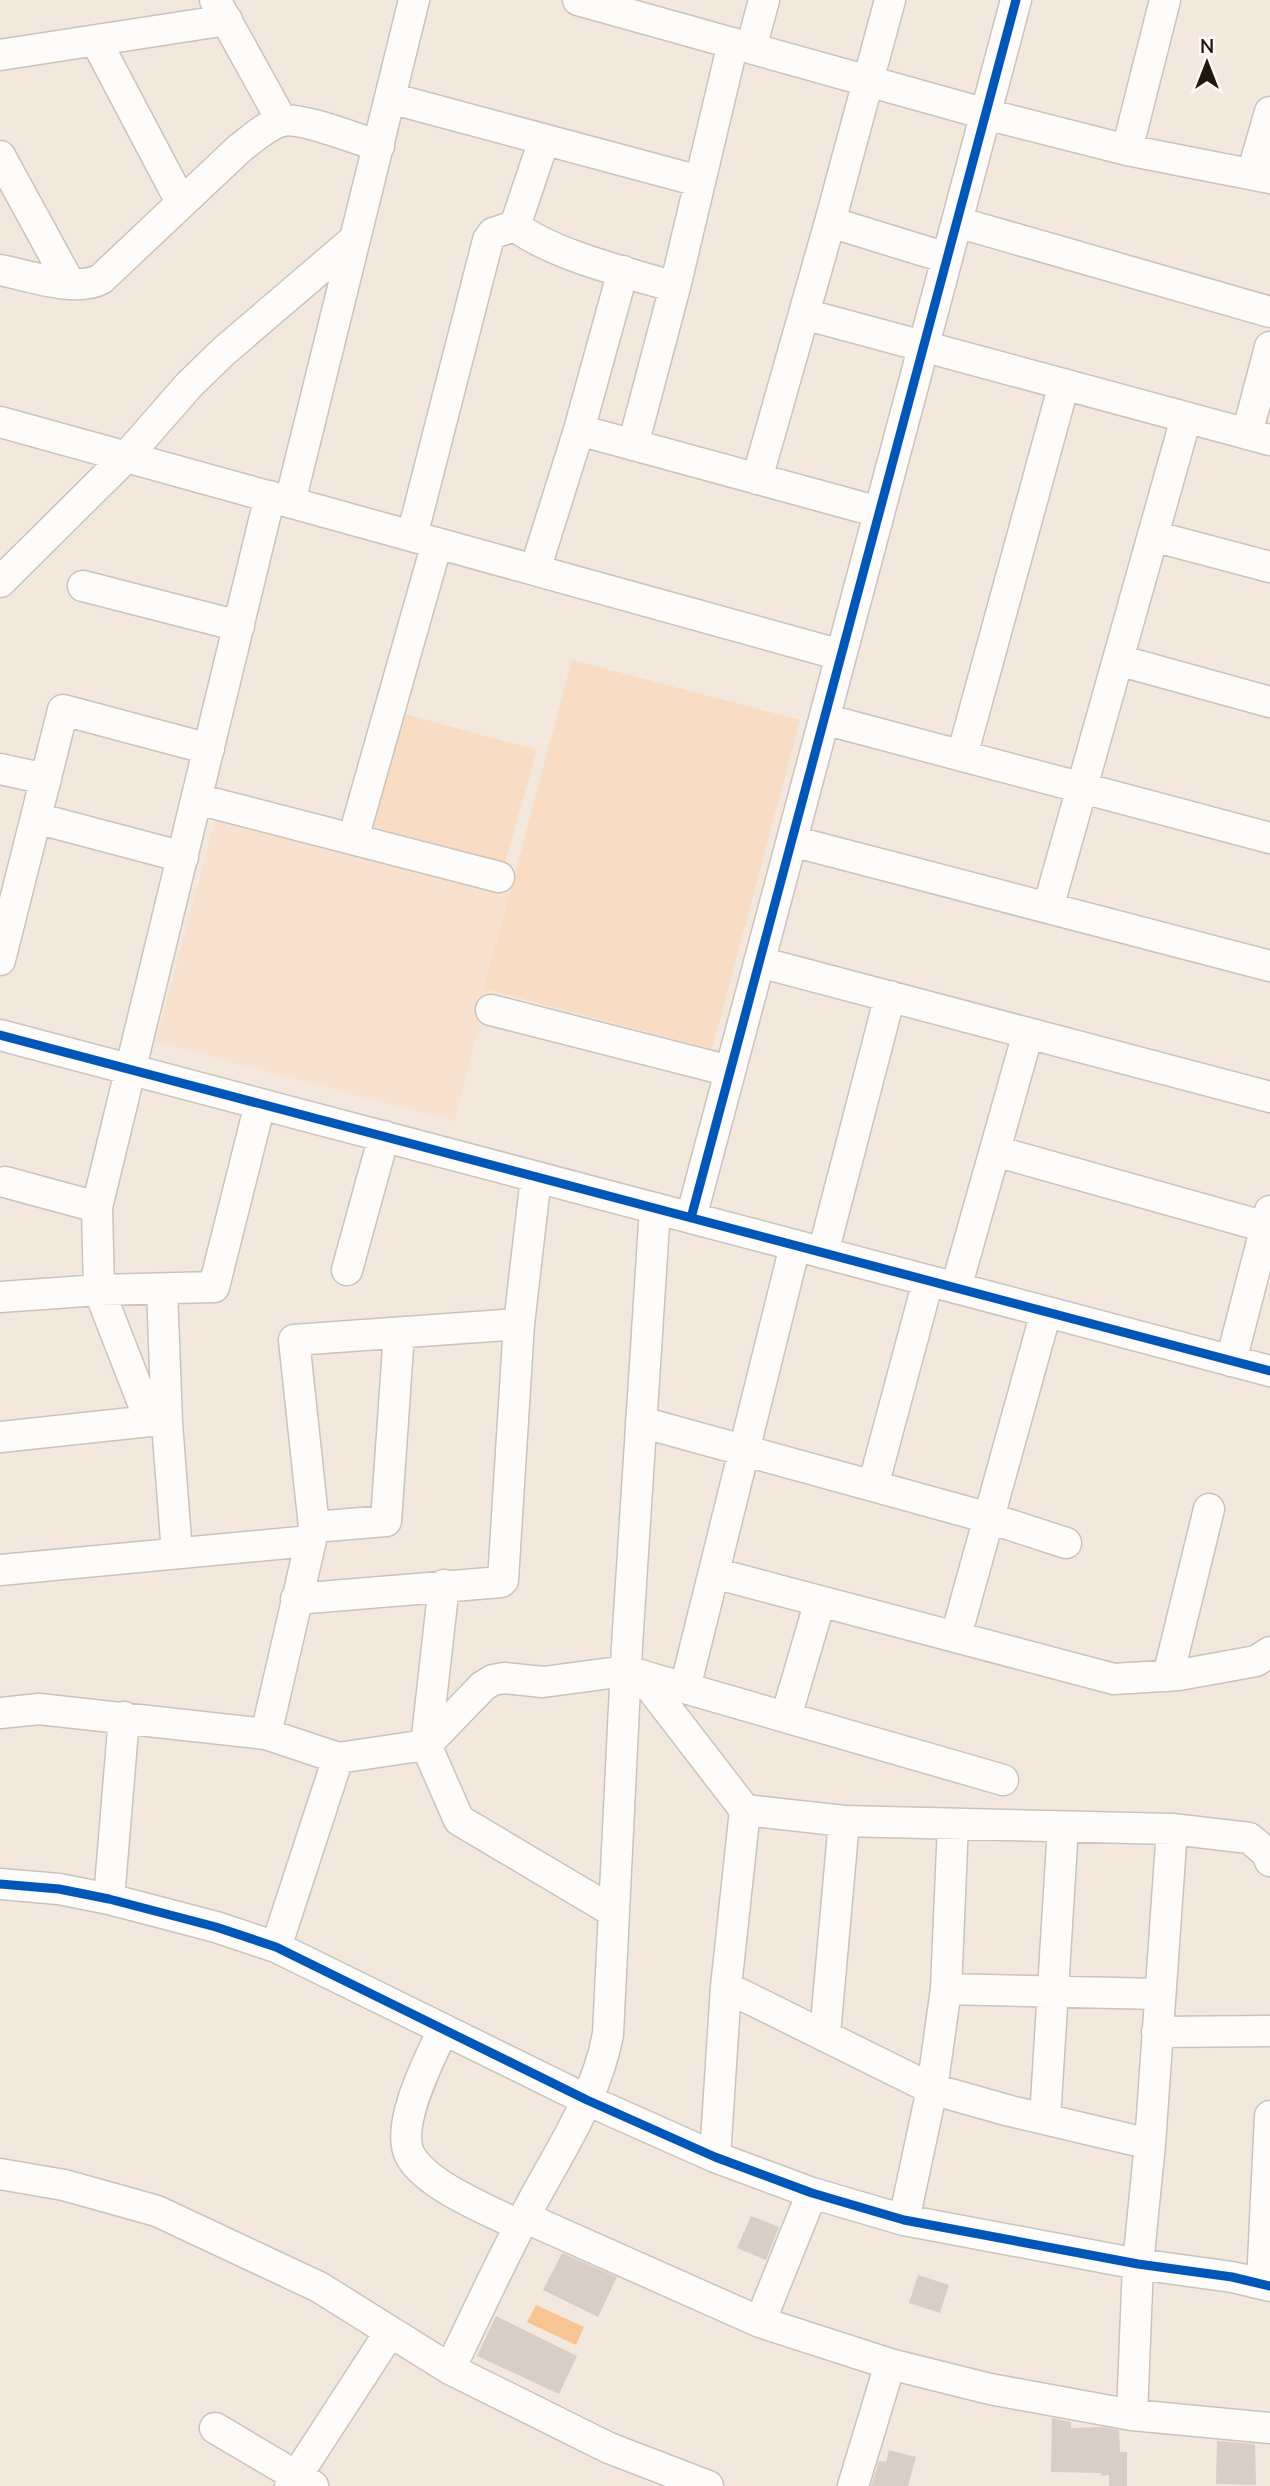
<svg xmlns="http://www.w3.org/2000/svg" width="1270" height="2486" font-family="'Nunito Sans',sans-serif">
	<rect width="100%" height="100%" fill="#f3e8de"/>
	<path fill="#f8e1ce" d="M216,817L515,896L454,1121L156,1042Z"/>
	<path fill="#f8dcc4" d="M572,660L800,720L712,1049L484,989Z
		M401,713L537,750L505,863L370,826Z"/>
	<path fill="#f9c493" d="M536,2305L584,2327L576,2345L527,2322Z"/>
	<path fill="#d8cec5" d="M751,2216L779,2227L766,2260L737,2248Z
		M562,2253L617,2277L598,2317L543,2290Z
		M918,2275L949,2285L940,2313L909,2303Z
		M496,2316L577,2356L559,2394L477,2356Z
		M1052,2418L1071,2422V2428L1102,2427L1119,2430L1120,2452H1127V2486H1109V2475L1101,2476V2473L1051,2472Z
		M1217,2441L1255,2444L1256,2485L1216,2484Z
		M889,2450L916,2457L908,2486H871L879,2461L886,2462Z"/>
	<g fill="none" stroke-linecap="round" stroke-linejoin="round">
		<defs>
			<path id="minor" d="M215,0L282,121
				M578,0L986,114L1127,150L1270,178
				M96,41L181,202
				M751,48L764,0
				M0,55L227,20
				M390,98L699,181
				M1127,150L1165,0
				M0,156L70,284
				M1252,174L1270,112
				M830,222L947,258
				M957,222L1270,312
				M515,226L544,140
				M0,270C27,275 76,293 101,279L240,148C252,139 267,125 282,121C300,116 359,140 379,146
				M804,314L1270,440
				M0,422L841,655
				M579,430L879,512
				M1247,434L1270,347
				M633,445L675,287L733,43
				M757,479L830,222L890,0
				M290,502L414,0
				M412,536L488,240L493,233L515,226C553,255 628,273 675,287
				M1153,536L1270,567
				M535,570L579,430L623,271
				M0,582L126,457L189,385L224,351L355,239
				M83,586L239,626
				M1118,660L1270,702
				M824,719L1270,838
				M962,756L1064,384
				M0,769L46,779
				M197,799L499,877
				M36,818L183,857
				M353,839L437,543
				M792,841L1270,966
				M1048,908L1186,418
				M0,960L63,710L209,749
				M759,962L1270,1097
				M491,1010L730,1071
				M0,1035L1270,1371
				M995,1151L1266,1227
				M5,1182L97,1207
				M691,1218L1016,0
				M823,1253L890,996
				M347,1270L384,1136
				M956,1288L1028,1033
				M162,1289L167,1423L177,1553
				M0,1297L99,1290L214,1287L260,1104
				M1231,1361L1270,1211
				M150,1421L99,1290L97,1207L270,496
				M641,1422L989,1518L1066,1543
				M0,1437L150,1421L167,1423
				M873,1486L928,1281
				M314,1527L386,1521L399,1333
				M0,1570L310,1541
				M714,1573L1114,1679L1179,1675L1256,1661L1270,1652
				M444,1585L426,1745L459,1820L614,1912
				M296,1599L501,1582L503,1580L519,1324L536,1177
				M956,1636L1046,1312
				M641,1675L745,1810L726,1987L715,2157
				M1168,1676L1209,1509
				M685,1688L795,1246
				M0,1713L39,1709L266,1734L338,1758L426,1745L483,1686L493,1680L504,1678L543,1682L626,1671L1003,1780
				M786,1717L820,1601
				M266,1734L314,1527L294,1340L519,1324
				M745,1810L844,1821L1172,1829L1249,1838L1267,1853L1270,1861
				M0,1884L59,1889L109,1899L216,1927L276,1947L587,2100L715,2157L812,2193L904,2220L1138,2264L1232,2277L1270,2286
				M109,1899L124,1717
				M276,1947L338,1758
				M726,1987L932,2089L1010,2111L1150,2144
				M946,1989L1160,1994
				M443,2030C430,2058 393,2128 411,2157C429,2187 489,2210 520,2226
				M1157,2032L1270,2031
				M825,2034L844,1821
				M1045,2119L1063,1827
				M0,2174L64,2185L157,2211L319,2287L450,2369L609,2448L708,2486
				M524,2217L760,2322L890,2364L990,2389L1132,2415L1270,2428
				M904,2220L932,2089L946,1989L953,1824
				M1262,2283L1270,2116
				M760,2322L812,2193
				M450,2369C475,2317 499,2265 526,2214C556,2156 596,2100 608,2034L627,1646L655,1208
				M1132,2415L1138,2264L1150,2144L1172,1829
				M215,2428L313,2486
				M290,2486L390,2332
				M853,2486L890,2364"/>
		</defs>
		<use href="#minor" stroke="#ccc3ba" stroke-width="33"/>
		<use href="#minor" stroke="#fdfcfa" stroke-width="30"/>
		<defs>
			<path id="cycleway" d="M0,1035L1270,1371
				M691,1218L1016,0
				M0,1884L59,1889L109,1899L216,1927L276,1947L587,2100L715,2157L812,2193L904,2220L1138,2264L1232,2277L1270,2286"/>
		</defs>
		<use href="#cycleway" stroke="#fdf8f3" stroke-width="13"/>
		<use href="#cycleway" stroke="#0057b8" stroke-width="9"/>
	</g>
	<g transform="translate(1207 63)" stroke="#fdf8f3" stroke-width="5" paint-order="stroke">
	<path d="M0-5L12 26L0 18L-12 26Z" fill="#20170f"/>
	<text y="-10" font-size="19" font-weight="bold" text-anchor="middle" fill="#20170f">N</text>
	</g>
</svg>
